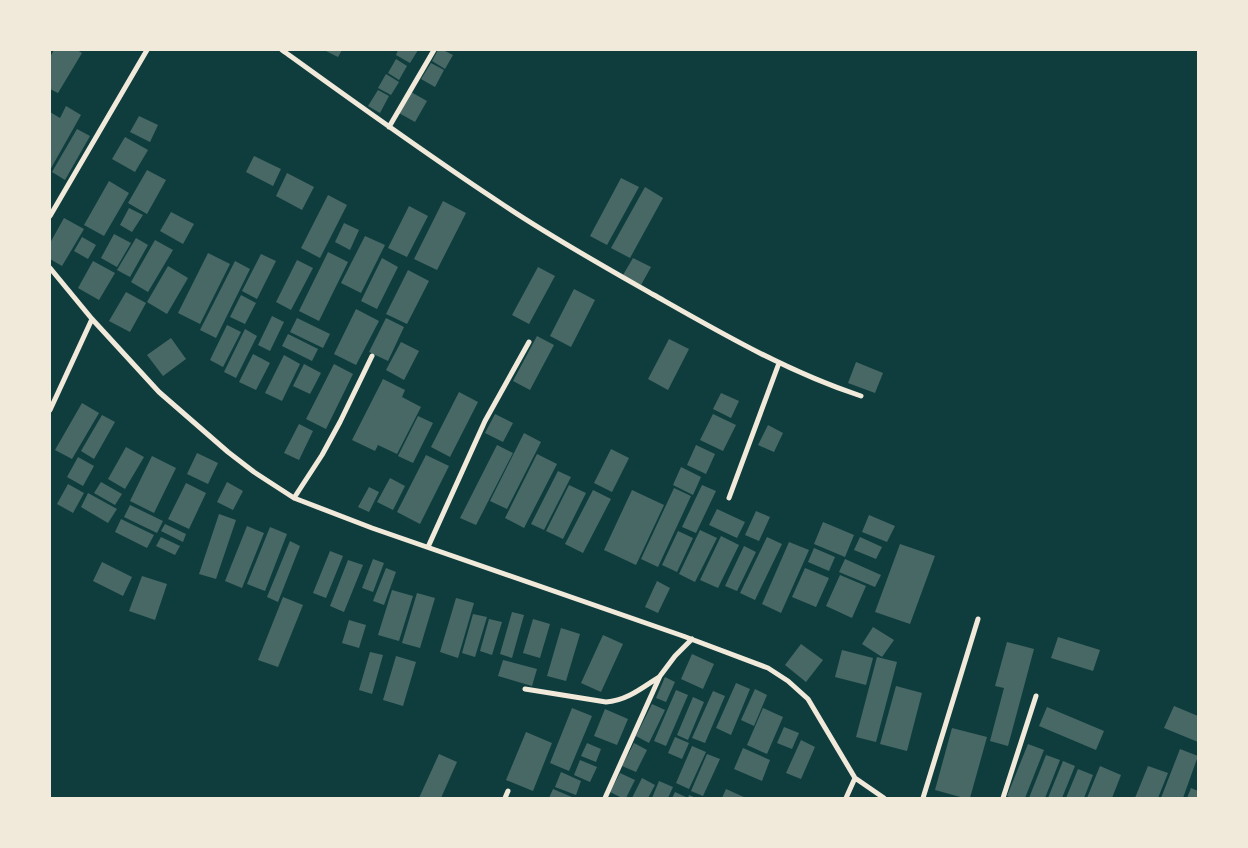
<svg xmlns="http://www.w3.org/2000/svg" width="1248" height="848" font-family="'Fira Sans',sans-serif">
	<rect width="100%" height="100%" fill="#0f3d3e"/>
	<path fill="#486865" d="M54,50H77L82,53L58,93L50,89V57Z
		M324,50H342L338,57Z
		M398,50H418L410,63L396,55Z
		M438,50H443L453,55L445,69L432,61Z
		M396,59L407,66L399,80L388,73Z
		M431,63L444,70L435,87L421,79Z
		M386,74L399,82L391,95L378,88Z
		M378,90L389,96L380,113L368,106Z
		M411,92L427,101L415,122L399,113Z
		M66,106L81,115L50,170V112L60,118Z
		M139,116L158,125L150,142L130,132Z
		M77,129L90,136L65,180L52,172Z
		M125,137L148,150L135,172L112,159Z
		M254,156L281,169L273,186L246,172Z
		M147,170L166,180L147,214L128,203Z
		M287,173L314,187L302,210L276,196Z
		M621,178L639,187L607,245L590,236Z
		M109,181L129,193L104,236L84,225Z
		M645,187L663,198L630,258L611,248Z
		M328,195L347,205L320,258L301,248Z
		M443,201L466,213L437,270L414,259Z
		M409,206L428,216L407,257L388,248Z
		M129,208L143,215L132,232L120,225Z
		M171,212L194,224L183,244L160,231Z
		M64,218L84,229L62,266L50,259V243Z
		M344,223L359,230L350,250L335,242Z
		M114,234L131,243L117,267L101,258Z
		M365,236L385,245L361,293L341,283Z
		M82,237L96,245L88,259L74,251Z
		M136,238L148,245L130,277L117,270Z
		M155,240L173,250L148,292L131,282Z
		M328,252L348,262L319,321L299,311Z
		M208,253L230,264L200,324L178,313Z
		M261,254L276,261L257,299L242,291Z
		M382,258L398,267L377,309L361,301Z
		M633,258L651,267L641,285L623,275Z
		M297,260L313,268L291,310L276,302Z
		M93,261L115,273L99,300L78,288Z
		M235,261L250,269L216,338L200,330Z
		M168,266L188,278L167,314L147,302Z
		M538,267L555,276L529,324L512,315Z
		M408,270L429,281L407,324L386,314Z
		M574,289L595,300L571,347L550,336Z
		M126,292L146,303L130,332L109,321Z
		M241,295L256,303L245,324L230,317Z
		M356,309L379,321L356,365L334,354Z
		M272,316L284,322L270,351L258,345Z
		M297,318L330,334L323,348L290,332Z
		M386,318L404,327L388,361L369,352Z
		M227,325L241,332L223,367L210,360Z
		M245,329L257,336L236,378L224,372Z
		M288,334L318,349L312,361L282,346Z
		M537,336L554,345L530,390L513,381Z
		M171,338L186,359L163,376L147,355Z
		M669,339L689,349L668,390L648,379Z
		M401,342L419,351L404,380L386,370Z
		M253,354L270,363L256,390L239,382Z
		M284,355L300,364L282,401L265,393Z
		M856,362L883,373L875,393L848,383Z
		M304,364L321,373L310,394L293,386Z
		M334,364L353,374L326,429L306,419Z
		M383,379L405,390L402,397L421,407L397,454L378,445L375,451L352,440Z
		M459,392L478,402L450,457L431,447Z
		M721,393L739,401L731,418L713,409Z
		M82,403L99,413L72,459L55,450Z
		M495,414L513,423L503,442L485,433Z
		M713,414L736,425L723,451L700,440Z
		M102,415L115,422L94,459L81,451Z
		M418,416L433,423L413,463L398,456Z
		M299,424L313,431L299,460L284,453Z
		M768,425L783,433L774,452L758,445Z
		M524,433L541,442L507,509L490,501Z
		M497,445L513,453L476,525L460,518Z
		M696,445L715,454L706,474L687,465Z
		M126,447L144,457L125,489L108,479Z
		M611,449L629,458L612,492L594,483Z
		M197,453L218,463L208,484L187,474Z
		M537,454L557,464L524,528L505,518Z
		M426,455L449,466L420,524L397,512Z
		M152,456L176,468L154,513L130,501Z
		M78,457L94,466L83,486L67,477Z
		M681,467L701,477L693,495L673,485Z
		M558,471L571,477L544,530L531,524Z
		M390,478L405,486L393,510L377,502Z
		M101,482L122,494L115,505L94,493Z
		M227,482L243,491L233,510L217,502Z
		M186,483L206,493L189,529L168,519Z
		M68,484L84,493L73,513L57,504Z
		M569,485L586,493L563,539L546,531Z
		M702,485L716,491L696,533L682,527Z
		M369,487L379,492L369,512L358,507Z
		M674,488L691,496L658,567L641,559Z
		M593,490L611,499L583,553L565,544Z
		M632,490L664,505L636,565L604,550Z
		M88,493L117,509L108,523L81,507Z
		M130,505L163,521L157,533L124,517Z
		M717,509L745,522L737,538L709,525Z
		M756,511L770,517L759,541L745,535Z
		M219,514L236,520L216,579L199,574Z
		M869,515L895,526L887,542L862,532Z
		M121,519L154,535L147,548L115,532Z
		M823,522L854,535L845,557L814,544Z
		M165,524L186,534L183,542L161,531Z
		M247,526L264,533L242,588L225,581Z
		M270,527L287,534L265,591L247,584Z
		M700,530L717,538L695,582L679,574Z
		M678,531L693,538L677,572L662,565Z
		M721,536L739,545L718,588L700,580Z
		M161,537L180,546L175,555L156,546Z
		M767,537L782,544L755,600L740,593Z
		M860,537L882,547L876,559L854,550Z
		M290,541L300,546L278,602L267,597Z
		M789,542L809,550L781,613L762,604Z
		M900,544L935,556L910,624L875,612Z
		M744,546L756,552L737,591L725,586Z
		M814,548L835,557L829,571L808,562Z
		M330,551L343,556L326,598L313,593Z
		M373,559L384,563L373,592L362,588Z
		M845,559L881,575L875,587L839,572Z
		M348,560L363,565L344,612L330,606Z
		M102,562L132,577L123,596L93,581Z
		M386,568L396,572L384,605L373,601Z
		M805,568L829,578L816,607L792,597Z
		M840,575L866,586L852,618L826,606Z
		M142,576L167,584L155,620L129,611Z
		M657,581L670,588L658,613L645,607Z
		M392,590L413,596L399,641L378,635Z
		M417,593L435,598L420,648L402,643Z
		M283,597L303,605L278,667L258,660Z
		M456,598L474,603L458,658L440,652Z
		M512,612L524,615L512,658L500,654Z
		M473,614L487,617L475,657L462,653Z
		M489,619L502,622L492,655L480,651Z
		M533,619L550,624L540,658L523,653Z
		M349,620L366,625L359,648L342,643Z
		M873,627L894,640L882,657L862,644Z
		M561,628L580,634L566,681L547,676Z
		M603,635L623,644L601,692L581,683Z
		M1058,637L1100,650L1093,671L1051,658Z
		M1007,642L1034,649L1008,746L990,741L1004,688L995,686Z
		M801,644L823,660L806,682L785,665Z
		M842,650L873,658L866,685L835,677Z
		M370,652L383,655L372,694L359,690Z
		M692,654L714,664L703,689L681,679Z
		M396,656L416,662L403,706L383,700Z
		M877,657L897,662L876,742L856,737Z
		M503,660L537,669L532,686L498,676Z
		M665,677L675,682L666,702L656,698Z
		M736,683L750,689L731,735L716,728Z
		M896,686L922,693L907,751L880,744Z
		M755,689L767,695L754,726L741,720Z
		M676,690L688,695L666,746L654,741Z
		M713,691L725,696L705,743L692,738Z
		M693,697L704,702L688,740L677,735Z
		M652,704L665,710L649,743L636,736Z
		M1174,706L1198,716V742L1164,728Z
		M1047,707L1104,731L1096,750L1039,726Z
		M572,708L592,716L569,771L550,763Z
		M763,708L783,717L767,754L747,745Z
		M605,709L628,719L617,745L594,736Z
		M784,727L799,733L792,749L777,743Z
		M952,728L987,737L970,798H964L935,790Z
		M526,732L552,743L533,791L506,780Z
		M675,737L689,743L682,759L668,753Z
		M801,740L815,747L801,779L786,773Z
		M587,743L601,749L596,762L581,756Z
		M634,743L647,750L636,772L622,766Z
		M1028,744L1044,750L1025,798H1012L1007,796Z
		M692,746L706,752L689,789L676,783Z
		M743,748L770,760L762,781L734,769Z
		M1180,749L1198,756L1183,798H1161Z
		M439,754L457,762L441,798H419Z
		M707,754L720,759L703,796L691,791Z
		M1046,755L1060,760L1045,798H1029Z
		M580,760L597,767L590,782L574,775Z
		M1063,761L1075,766L1062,798H1048Z
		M1100,766L1121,775L1112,798H1087Z
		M1148,766L1168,773L1158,798H1135Z
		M1078,769L1093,775L1084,798H1066Z
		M561,772L581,781L576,795L555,787Z
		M620,773L635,780L626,798H622L610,792Z
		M642,778L655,785L648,798H632Z
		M659,781L673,787L668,798H652Z
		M1191,788L1198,791V798H1187Z
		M553,789L572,797L571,798H549Z
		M726,789L746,798H722Z
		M675,792L688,798L689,795L696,798H672Z"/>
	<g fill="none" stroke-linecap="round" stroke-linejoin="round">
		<path stroke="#f1e9da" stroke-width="5" d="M282,50C354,102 427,155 502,204C551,237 603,266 654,295C721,333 788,372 861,396
			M389,127L434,50
			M50,216L147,50
			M50,268L92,319L159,392L228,452L254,472L294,498L372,528L683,636L768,668L788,681L808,699L855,778L884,798
			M50,410L92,319
			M294,498L322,455L340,422L372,356
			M729,498L779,363
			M428,547L485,421L529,342
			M525,689L606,702C626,701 642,688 659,677
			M505,798L508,791
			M605,798L660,676L675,656L692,639
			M846,798L855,778
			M923,798L978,619
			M1003,798L1036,696"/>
	</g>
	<rect width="1248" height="848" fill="none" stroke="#f1e9da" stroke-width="102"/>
</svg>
